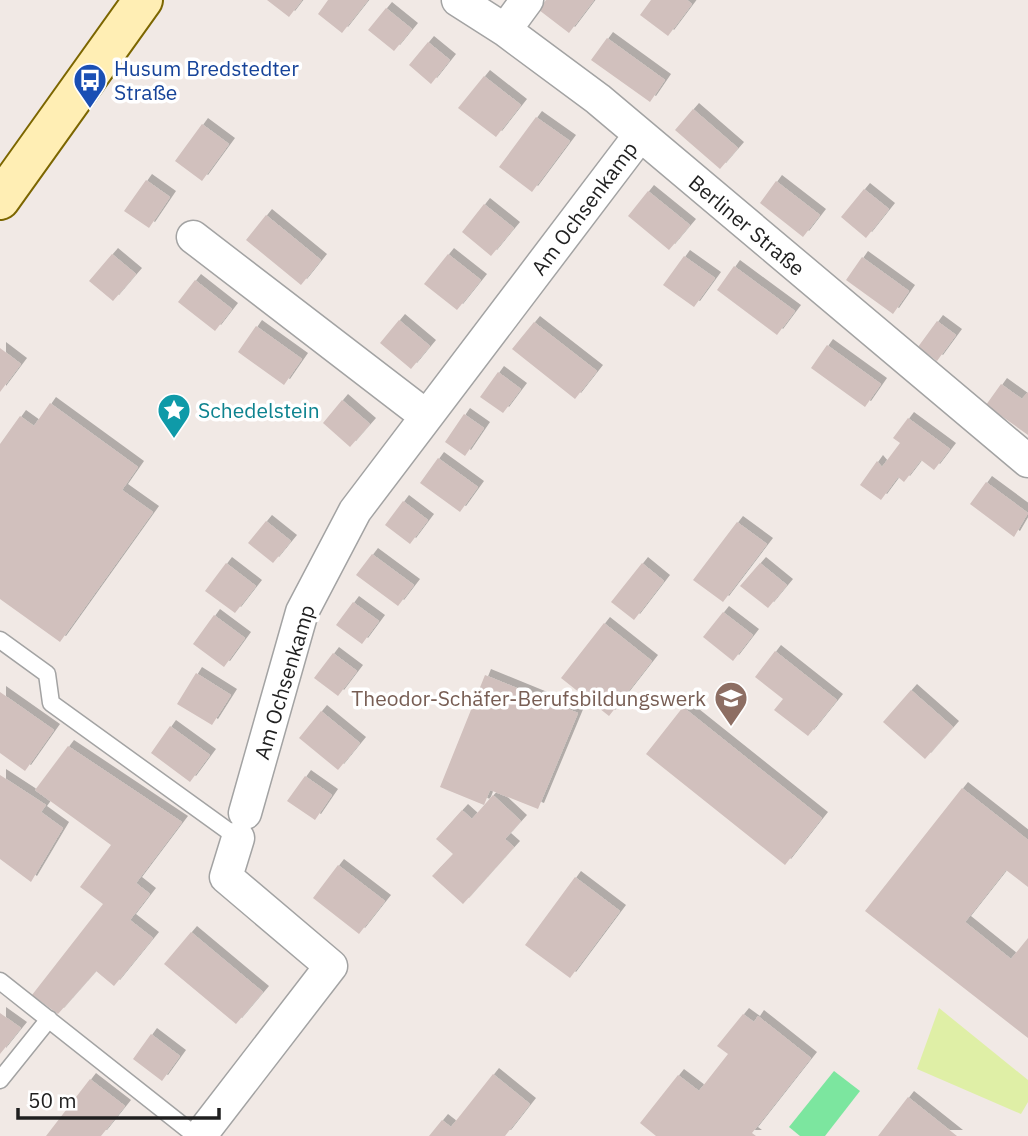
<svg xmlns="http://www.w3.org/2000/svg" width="1028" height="1136" font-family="'IBM Plex Sans',sans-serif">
	<defs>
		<filter id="shadow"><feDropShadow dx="6" dy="-6" stdDeviation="0" flood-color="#0004"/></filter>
	</defs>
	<rect width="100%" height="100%" fill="#f1e9e5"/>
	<path fill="#dfefa6" d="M939,1008L1028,1080V1102L1021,1114L917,1069Z"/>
	<path fill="#7ce69f" d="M834,1071L860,1091L825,1136H800L789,1127Z"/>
	<path fill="#d1c0bd" filter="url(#shadow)" d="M267,0H302L289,17Z
		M328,0H368L342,33L318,14Z
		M546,0H594L569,33L539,10Z
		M651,0H687L692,4L668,36L640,15Z
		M386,8L412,29L394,51L368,30Z
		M607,38L665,80L650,102L591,60Z
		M428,42L450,60L431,84L409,65Z
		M484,76L521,105L496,137L458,108Z
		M693,109L738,148L720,169L675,130Z
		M536,117L570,141L532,192L499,167Z
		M202,124L229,144L202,181L175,161Z
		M146,180L170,197L149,228L124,211Z
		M776,181L820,215L803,237L760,203Z
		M864,189L889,209L866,238L841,217Z
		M648,191L690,225L669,250L628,216Z
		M484,204L514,228L491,256L462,232Z
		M266,215L321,260L301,285L246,240Z
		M112,254L136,274L113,301L89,281Z
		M448,254L481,280L457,310L424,284Z
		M684,256L715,278L694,307L663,285Z
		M862,257L909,291L893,314L846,280Z
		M734,266L795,311L777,335L717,290Z
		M195,280L232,309L215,331L178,302Z
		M399,320L430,346L411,369L380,343Z
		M937,321L956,335L937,361L918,347Z
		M534,322L597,371L575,399L512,349Z
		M256,326L302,359L284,385L238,352Z
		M827,345L881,384L865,407L811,368Z
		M0,348L21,364L0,392Z
		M498,372L521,389L503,413L480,397Z
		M1001,384L1022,399L1028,392V435L986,405Z
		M342,400L370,424L350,447L323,423Z
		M50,403L138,467L122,490L153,512L60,642L0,599V444L20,416L34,426Z
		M464,414L484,428L465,456L445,442Z
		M908,418L950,449L934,470L921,460L904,482L898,477L881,500L860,485L877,461L882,467L900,443L893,438Z
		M438,458L478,487L460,512L420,483Z
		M986,482L1028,513L1014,537L970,504Z
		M403,501L428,520L410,544L385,525Z
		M266,521L291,541L273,563L248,543Z
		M737,522L767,544L723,602L693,580Z
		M372,554L414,585L398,606L356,575Z
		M226,563L256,586L235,613L205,591Z
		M642,563L664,581L634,620L611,602Z
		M760,563L787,585L768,608L740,586Z
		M353,602L379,621L362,644L336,625Z
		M723,612L753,635L733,661L703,637Z
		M214,615L245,638L224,667L193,644Z
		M604,623L652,661L609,716L561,678Z
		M775,651L837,700L808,736L774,710L783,699L755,677Z
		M333,653L357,671L338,696L314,678Z
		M196,673L231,695L212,725L177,704Z
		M485,675L578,713L538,809L490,790L484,805L440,787Z
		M911,690L953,727L925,759L883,722Z
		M0,692L54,730L25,771L0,753Z
		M683,707L822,818L785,865L646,754Z
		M321,711L360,743L338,770L299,738Z
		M170,726L210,755L190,782L151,753Z
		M68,746L182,822L136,883L150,894L130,920L153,938L114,986L96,971L58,1014L32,995L103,904L80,887L111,845L35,790Z
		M0,775L46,805L41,812L63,828L31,882L0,859Z
		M305,776L332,795L315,820L287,801Z
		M962,788L1028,840V887L1006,870L965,922L1011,959L1028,938V1038L865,911Z
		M493,795L521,821L505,839L514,847L463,904L432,876L453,854L436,839L462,810L472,819Z
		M338,865L385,901L359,934L313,898Z
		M575,877L620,911L570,978L525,945Z
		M191,932L263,992L236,1024L164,964Z
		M0,1013L21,1028L0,1054Z
		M743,1014L754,1022L758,1016L811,1058L752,1133L756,1136H656L640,1123L678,1075L699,1091L728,1054L717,1046Z
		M151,1034L180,1056L162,1081L133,1059Z
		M493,1074L530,1104L505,1136H429L442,1120L451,1127Z
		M90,1079L125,1106L101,1136H46Z
		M908,1097L957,1136H878Z"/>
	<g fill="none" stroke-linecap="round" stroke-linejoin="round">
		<defs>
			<path id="service" d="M0,640L47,674L51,703L238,838
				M0,981L196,1136
				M0,1080L49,1019"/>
			<path id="minor" d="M458,0L505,30L598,99L1028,461
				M505,30L527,0
				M193,237L426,416
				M245,813L302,612L355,511L640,135
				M200,1136L331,966L226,877L238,838"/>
			<path id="secondary" d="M0,200L143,0"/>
		</defs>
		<use href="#service" stroke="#a3a3a3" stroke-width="19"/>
		<use href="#minor" stroke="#a3a3a3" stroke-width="35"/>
		<use href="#secondary" stroke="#7c6600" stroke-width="42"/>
		<use href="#service" stroke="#fff" stroke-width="16"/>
		<use href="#minor" stroke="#fff" stroke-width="32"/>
		<use href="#secondary" stroke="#ffeeb4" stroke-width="38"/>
	</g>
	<defs>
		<symbol id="bus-pin" viewBox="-11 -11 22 30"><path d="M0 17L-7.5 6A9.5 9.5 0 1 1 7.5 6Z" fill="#1a4fb4" stroke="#fff"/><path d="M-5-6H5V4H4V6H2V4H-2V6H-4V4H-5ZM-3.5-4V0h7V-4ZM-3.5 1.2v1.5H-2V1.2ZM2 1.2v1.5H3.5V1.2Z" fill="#fff"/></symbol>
		<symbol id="sight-pin" viewBox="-11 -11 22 30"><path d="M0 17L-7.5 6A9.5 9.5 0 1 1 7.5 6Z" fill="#0f9aa8" stroke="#fff"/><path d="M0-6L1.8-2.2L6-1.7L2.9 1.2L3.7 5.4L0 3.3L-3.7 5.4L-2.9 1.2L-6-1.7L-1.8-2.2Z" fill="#fff"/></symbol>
		<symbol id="school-pin" viewBox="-11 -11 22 30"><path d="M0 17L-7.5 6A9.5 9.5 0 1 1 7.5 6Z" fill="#8d6e63" stroke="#fff"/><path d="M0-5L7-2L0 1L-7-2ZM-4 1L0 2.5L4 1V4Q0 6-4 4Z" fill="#fff"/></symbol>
	</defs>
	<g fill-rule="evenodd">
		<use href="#bus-pin" x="71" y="61" width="38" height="52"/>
		<use href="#sight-pin" x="155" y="391" width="38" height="52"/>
		<use href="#school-pin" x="712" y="679" width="38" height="52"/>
	</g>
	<g text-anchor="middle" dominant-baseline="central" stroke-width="7" stroke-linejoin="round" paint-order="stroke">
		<g font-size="21" fill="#164399" stroke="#fff" text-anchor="start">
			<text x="114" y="68">Husum Bredstedter<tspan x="114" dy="24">Straße</tspan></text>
		</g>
		<g font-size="21" fill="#1f1f1f" stroke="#fff">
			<text transform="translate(584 208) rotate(-53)">Am Ochsenkamp</text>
			<text transform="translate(747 225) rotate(40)">Berliner Straße</text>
			<text transform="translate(284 682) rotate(-73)">Am Ochsenkamp</text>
		</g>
		<g font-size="21" fill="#0d838f" stroke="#fff" text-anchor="start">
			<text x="198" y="410">Schedelstein</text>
		</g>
		<g font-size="21" fill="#785e54" stroke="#fff" text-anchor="end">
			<text x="706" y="698">Theodor-Schäfer-Berufsbildungswerk</text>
		</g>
	</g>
	<path d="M18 1108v10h201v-10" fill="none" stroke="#1f1f1f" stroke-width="3.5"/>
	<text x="28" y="1108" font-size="21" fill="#1f1f1f" stroke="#ffffff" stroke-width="5" paint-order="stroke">50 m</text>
</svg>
